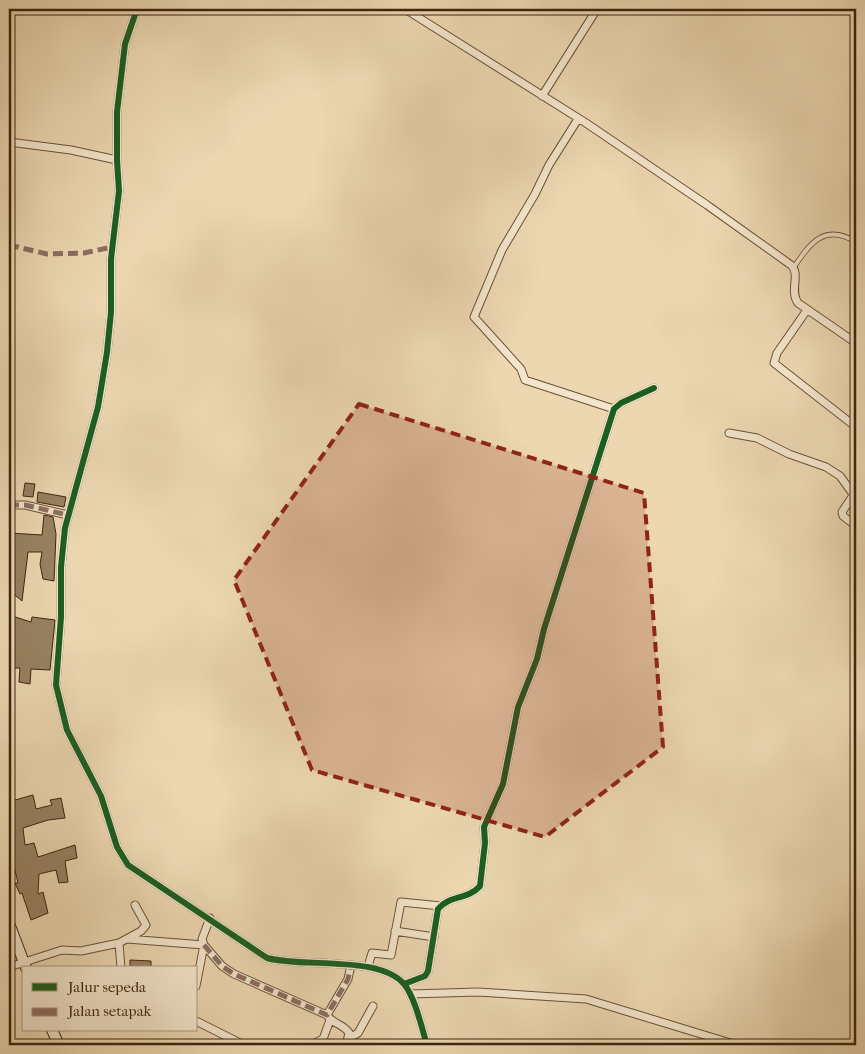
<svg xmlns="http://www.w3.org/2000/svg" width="865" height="1054" font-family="'IM FELL French Canon',serif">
	<rect width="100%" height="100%" fill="#ecd7b1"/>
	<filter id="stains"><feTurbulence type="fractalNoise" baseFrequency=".004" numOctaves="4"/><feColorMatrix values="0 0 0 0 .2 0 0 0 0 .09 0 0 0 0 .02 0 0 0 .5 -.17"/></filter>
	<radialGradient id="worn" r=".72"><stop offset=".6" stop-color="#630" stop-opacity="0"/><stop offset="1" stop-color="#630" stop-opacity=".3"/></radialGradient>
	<path fill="#988262" stroke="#3d250d" d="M25,483L35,484L33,497L23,496Z
		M38,492L66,497L64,507L37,502Z
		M44,515L53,517L56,534L54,581L43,579L40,564L42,552H28L22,601L9,590V533L42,535Z
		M9,615L31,622L32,617L55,620L50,670L31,669L30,684L19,682L20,668H9Z
		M9,785L15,800L33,795L36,809L52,805L50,800L61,798L65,818L48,820L23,828L25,845L34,843L38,857L75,845L77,858L65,861L68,882L59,883L56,870L39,874L38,894L43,892L48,913L31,920L22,893L20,894L15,883H18L13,862H10L9,855Z
		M130,960L151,961V968H130Z"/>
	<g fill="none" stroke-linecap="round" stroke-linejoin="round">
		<defs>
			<path id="lane" d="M416,16L422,10L432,11L437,9
				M794,267C811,242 825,223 856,242"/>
			<path id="street" d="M137,9L125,44L117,112V160L119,191L111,259V312L107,352L98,407L65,528L61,567V617L56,685L67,730L101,796L117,847L128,865L267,958C304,968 379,955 404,984C415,997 422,1029 427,1045
				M405,9L586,123L707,205L791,265C801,274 789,291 798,303L856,343
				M542,96L597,9
				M578,119L549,165L535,194L502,250L474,317L521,369L525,380L614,409
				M9,142L71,150L117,160
				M807,310L777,353L774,363L856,427
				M729,433L757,438L789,454L826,467L840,476L853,494
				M856,491L842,512L843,516L856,526
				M9,505H25L68,515
				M395,931L434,937
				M127,939L204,945L222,966L234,974L327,1015C332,1024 344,1024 349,1033L346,1045
				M119,943L121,968
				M368,966L372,953L391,955L401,902L441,906
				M9,967L62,950L81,951L119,943L141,931L146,925L135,905
				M404,984L425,976L428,971L438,909C449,895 468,900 480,886L485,843L484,827L503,784L518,707L537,659L544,629L614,409L621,403L654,388
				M196,986L204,945L202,939L210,918
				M410,994L478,992L586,999L737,1045
				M327,1015L348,979L351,965
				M196,1021L244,1045
				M349,1038L358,1033L373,1006
				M311,1045L323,1039L330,1020"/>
			<path id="secondary" d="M9,923L26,968
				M52,1030L59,1045"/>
		</defs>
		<use href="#lane" stroke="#695236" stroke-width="5.5"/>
		<use href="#street" stroke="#695236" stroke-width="9"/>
		<use href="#secondary" stroke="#3d250d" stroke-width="12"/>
		<use href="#lane" stroke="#f3e5cc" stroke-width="4"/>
		<use href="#street" stroke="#f3e5cc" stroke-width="7"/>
		<use href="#secondary" stroke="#f3e5cc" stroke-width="10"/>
		<path stroke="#8d6e63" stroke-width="5" stroke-dasharray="10 5" stroke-linecap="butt" d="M9,245L47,254L84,253L112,247
			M9,505H25L68,515
			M204,945L222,966L234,974L327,1015L348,979L351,965"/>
		<defs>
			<path id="cycleway" d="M137,9L125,44L117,112V160L119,191L111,259V312L107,352L98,407L65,528L61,567V617L56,685L67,730L101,796L117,847L128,865L267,958C304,968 379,955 404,984C415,997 422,1029 427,1045
				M404,984L425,976L428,971L438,909C449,895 468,900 480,886L485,843L484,827L503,784L518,707L537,659L544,629L614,409L621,403L654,388"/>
		</defs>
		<use href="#cycleway" stroke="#f3e5cc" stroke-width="9"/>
		<use href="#cycleway" stroke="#1b5e20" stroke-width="6"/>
	</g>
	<path fill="#8f2418" fill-opacity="0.2" stroke="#8f2418" stroke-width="4" stroke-dasharray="10 6" stroke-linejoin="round" d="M359,404L644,493L663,747L545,837L312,770L234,580Z"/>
	<rect width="865" height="1054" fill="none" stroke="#ecd7b1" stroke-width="30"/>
	<rect x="10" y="10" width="845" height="1034" fill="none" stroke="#3d250d" stroke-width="2.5"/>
	<rect x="15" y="15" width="835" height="1024" fill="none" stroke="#3d250d"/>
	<rect x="22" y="966" width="175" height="65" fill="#f3e5cc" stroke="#aa9880"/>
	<rect x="32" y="983" width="25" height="8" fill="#1b5e20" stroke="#aa9880"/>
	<text x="68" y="992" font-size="15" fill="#3d250d">Jalur sepeda</text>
	<rect x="32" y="1008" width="25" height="8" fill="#8d6e63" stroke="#aa9880"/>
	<text x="68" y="1016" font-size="15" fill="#3d250d">Jalan setapak</text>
	<rect width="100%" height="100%" filter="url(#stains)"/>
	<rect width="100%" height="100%" fill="url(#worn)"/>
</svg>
